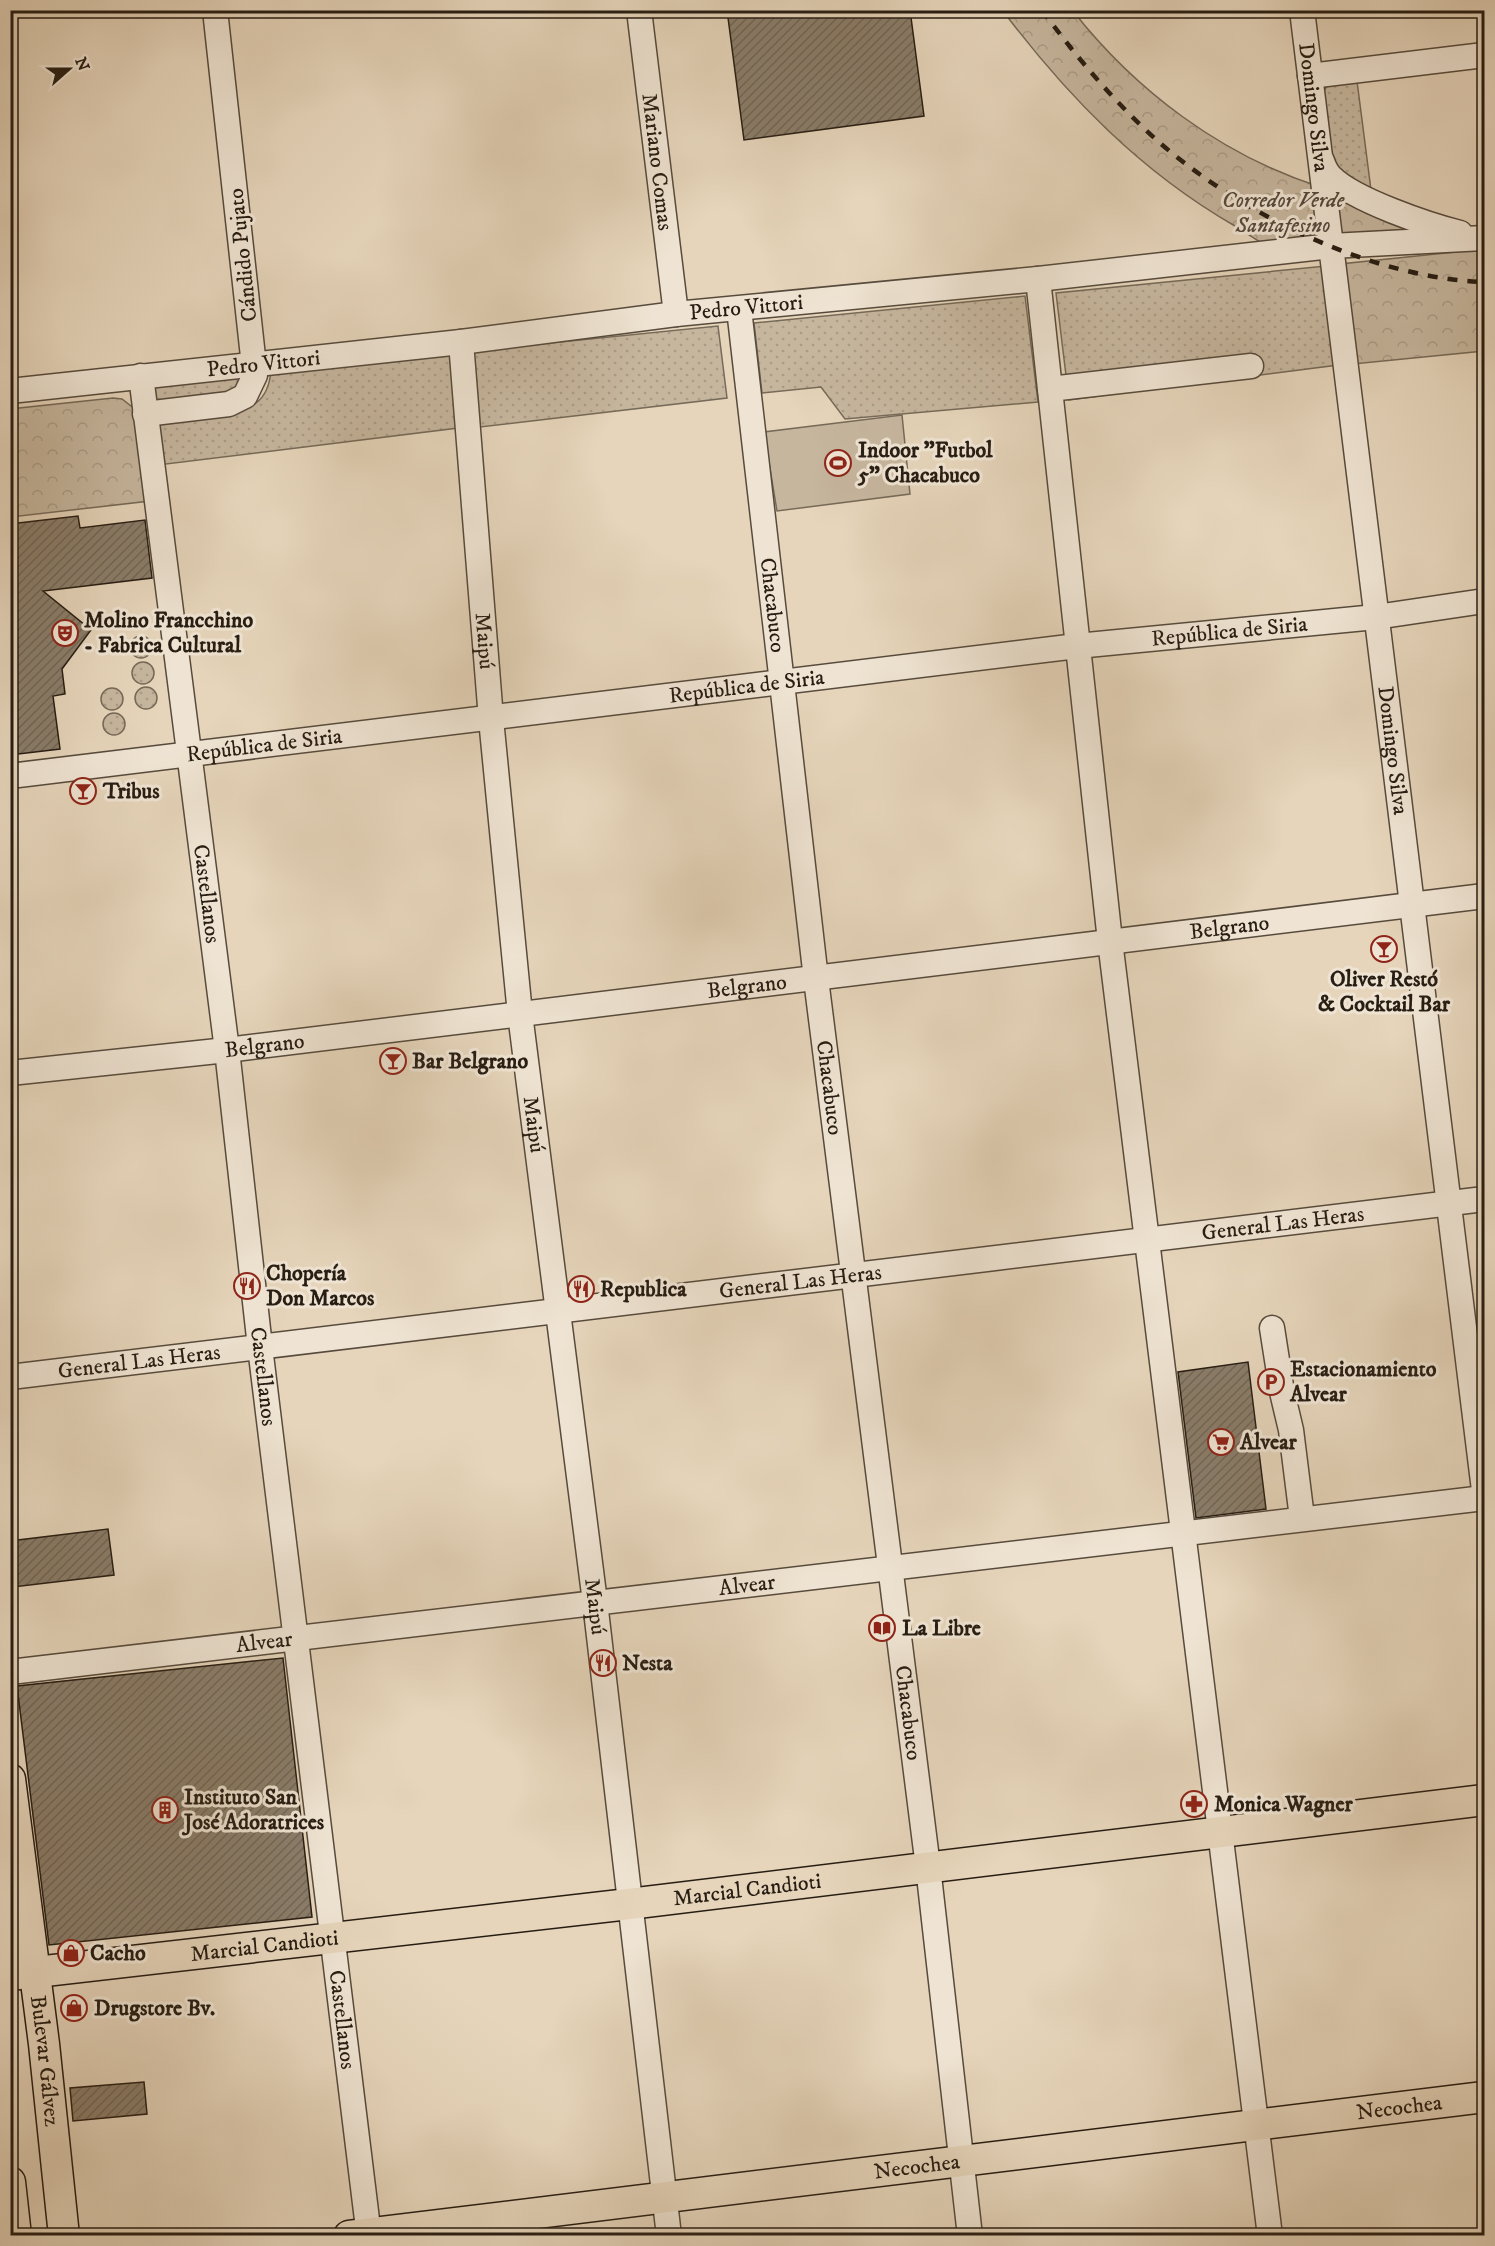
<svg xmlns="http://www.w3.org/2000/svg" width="1495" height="2246" font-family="'IM FELL DW Pica',serif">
	<defs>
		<pattern id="grass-dots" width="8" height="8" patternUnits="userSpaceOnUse" patternTransform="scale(1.5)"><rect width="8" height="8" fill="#c6b69e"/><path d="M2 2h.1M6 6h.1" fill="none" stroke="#aa9c87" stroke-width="1.8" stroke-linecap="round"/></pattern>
		<pattern id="park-crowns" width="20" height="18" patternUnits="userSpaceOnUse" patternTransform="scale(1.5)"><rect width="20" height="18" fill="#c6b69e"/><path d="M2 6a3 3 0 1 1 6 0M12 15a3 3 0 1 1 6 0" fill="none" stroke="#aa9c87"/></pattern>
		<pattern id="building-hatch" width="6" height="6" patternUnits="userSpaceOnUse" patternTransform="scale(1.5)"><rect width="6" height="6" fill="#8a7d6a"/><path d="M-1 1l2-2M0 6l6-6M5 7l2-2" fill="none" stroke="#716656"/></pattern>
	</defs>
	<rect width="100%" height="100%" fill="#e6d5bb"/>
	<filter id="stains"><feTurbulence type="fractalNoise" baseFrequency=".00333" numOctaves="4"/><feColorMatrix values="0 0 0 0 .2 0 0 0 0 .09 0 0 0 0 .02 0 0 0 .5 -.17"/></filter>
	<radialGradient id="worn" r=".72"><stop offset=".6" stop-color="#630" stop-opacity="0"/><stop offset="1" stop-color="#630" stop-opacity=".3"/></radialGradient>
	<path fill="url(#grass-dots)" stroke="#766a58" stroke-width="1.5" d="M1357,81L1371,190L1339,171L1330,159L1322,94L1327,86Z
		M1326,266L1338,365L1069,400L1056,293Z
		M1025,296L1038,402L845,419L821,387L762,393L754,323Z
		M718,326L727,398L480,427L471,351Z
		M450,352L458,428L158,465L153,420C176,418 238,415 256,403C267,395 270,383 271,370Z
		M243,372L238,386L231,393L151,408L148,383Z
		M130 647a11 11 0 1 1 22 0a11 11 0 1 1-22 0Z
		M132 673a11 11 0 1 1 22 0a11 11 0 1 1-22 0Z
		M135 698a11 11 0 1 1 22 0a11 11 0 1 1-22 0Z
		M101 699a11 11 0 1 1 22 0a11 11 0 1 1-22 0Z
		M103 724a11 11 0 1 1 22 0a11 11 0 1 1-22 0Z"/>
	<path fill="url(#park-crowns)" stroke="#766a58" stroke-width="1.5" d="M1003,11H1073C1136,91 1220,154 1317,186L1324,249C1312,250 1294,255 1283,253C1267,249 1249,234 1235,226C1141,172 1068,97 1003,11Z
		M1330,187L1444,236L1337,247Z
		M1484,249V351L1353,364L1340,264Z
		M113,398L122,399L136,410L150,501L11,517L10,409Z"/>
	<path fill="#c6b69e" stroke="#766a58" stroke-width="1.5" d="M902,415L910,494L777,511L764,432Z"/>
	<path fill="url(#building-hatch)" stroke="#271d13" stroke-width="1.5" d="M727,10H910L924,116L744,140Z
		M78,516L80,528L145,520L152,578L43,591L91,630L62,669L65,694L53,696L60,749L10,755V524Z
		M1248,1362L1266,1509L1196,1518L1178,1372Z
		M108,1529L114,1575L13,1587L10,1541Z
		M283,1658L312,1917L49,1945L17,1686Z
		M144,2082L147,2114L73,2121L70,2088Z"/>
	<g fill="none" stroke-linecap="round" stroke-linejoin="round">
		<defs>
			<g id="minor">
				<path id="s1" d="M639,10L676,314"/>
				<path id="s2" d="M1302,10L1484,1490"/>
				<path d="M1310,76L1484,55"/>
				<path d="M1322,161C1324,167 1326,172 1331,177C1354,200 1428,225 1460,233"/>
				<path d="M1038,279L1110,941L1270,2236"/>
				<path id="s3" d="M739,309L816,979L928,1867L970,2236"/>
				<path id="s4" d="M461,342L491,719L520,1014L595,1602L669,2236"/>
				<path id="s5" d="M141,376L227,1050L260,1347L369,2236"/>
				<path d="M1050,389L1251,366"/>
				<path id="s6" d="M10,391L461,342L676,314L1038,279L1331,246L1484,238"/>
				<path d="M145,414L229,404L245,396L255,375L215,10"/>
				<path id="s7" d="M10,776L1077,646L1376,617L1484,601"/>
				<path id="s8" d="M10,1073L227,1050L1484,896"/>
				<path d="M1272,1328L1282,1392L1291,1430L1302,1518"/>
				<path id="s9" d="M10,1377L1484,1199"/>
				<path id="s10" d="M10,1672L1484,1498"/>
			</g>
			<g id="major">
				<path id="s11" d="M10,1779L44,2044L64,2236"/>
				<path id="s12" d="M10,1975L629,1904L1484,1800"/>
				<path d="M10,2182L16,2236"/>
				<path id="s13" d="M349,2236L1484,2097"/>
			</g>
		</defs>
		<use href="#minor" stroke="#574b3d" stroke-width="27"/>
		<use href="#major" stroke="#271d13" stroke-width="33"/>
		<use href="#minor" stroke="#efe4d3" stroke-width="24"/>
		<use href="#major" stroke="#e6d5bb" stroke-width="30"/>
		<path stroke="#271d13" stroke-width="4.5" stroke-dasharray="10 10" stroke-linecap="butt" d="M1042,10C1077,58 1116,104 1160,143C1244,216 1373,278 1484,282"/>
	</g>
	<defs>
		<symbol id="stadium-ring" viewBox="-11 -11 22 22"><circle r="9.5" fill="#efe4d3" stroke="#8f2418" stroke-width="1.5"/><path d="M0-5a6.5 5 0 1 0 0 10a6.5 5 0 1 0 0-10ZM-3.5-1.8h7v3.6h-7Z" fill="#8f2418"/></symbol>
		<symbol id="theatre-ring" viewBox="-11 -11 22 22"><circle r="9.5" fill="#efe4d3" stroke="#8f2418" stroke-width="1.5"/><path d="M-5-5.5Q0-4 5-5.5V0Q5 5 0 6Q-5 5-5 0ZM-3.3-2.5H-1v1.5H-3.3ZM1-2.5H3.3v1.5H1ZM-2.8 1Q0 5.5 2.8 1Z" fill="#8f2418"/></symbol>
		<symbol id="bar-ring" viewBox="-11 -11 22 22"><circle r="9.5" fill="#efe4d3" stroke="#8f2418" stroke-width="1.5"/><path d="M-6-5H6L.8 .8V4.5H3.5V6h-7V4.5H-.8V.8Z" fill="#8f2418"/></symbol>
		<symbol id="restaurant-ring" viewBox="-11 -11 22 22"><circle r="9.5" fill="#efe4d3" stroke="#8f2418" stroke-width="1.5"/><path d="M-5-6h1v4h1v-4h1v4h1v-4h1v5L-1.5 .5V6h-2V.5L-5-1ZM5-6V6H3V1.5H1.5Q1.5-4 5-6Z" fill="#8f2418"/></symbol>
		<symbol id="parking-ring" viewBox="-11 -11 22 22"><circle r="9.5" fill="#efe4d3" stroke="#8f2418" stroke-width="1.5"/><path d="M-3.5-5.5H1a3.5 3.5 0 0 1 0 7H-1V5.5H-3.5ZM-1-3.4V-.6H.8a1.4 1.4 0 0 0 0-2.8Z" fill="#8f2418"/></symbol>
		<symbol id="supermarket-ring" viewBox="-11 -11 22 22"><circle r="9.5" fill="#efe4d3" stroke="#8f2418" stroke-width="1.5"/><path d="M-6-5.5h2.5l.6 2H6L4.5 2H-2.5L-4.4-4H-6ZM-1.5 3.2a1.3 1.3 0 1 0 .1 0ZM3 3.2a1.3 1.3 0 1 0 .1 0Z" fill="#8f2418"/></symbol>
		<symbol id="library-ring" viewBox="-11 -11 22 22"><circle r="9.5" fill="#efe4d3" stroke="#8f2418" stroke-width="1.5"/><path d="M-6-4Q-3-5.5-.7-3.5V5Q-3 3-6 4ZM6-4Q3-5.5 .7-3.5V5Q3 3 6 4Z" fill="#8f2418"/></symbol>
		<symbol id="pharmacy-ring" viewBox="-11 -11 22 22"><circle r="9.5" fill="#efe4d3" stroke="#8f2418" stroke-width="1.5"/><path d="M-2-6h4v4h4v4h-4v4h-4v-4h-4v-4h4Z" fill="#8f2418"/></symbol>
		<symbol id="building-ring" viewBox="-11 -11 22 22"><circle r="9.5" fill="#efe4d3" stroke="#8f2418" stroke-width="1.5"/><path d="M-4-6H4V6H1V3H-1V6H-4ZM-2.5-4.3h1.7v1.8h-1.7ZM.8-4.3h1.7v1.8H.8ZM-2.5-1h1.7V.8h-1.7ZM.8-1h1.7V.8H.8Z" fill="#8f2418"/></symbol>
		<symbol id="shop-ring" viewBox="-11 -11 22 22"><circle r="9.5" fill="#efe4d3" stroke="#8f2418" stroke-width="1.5"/><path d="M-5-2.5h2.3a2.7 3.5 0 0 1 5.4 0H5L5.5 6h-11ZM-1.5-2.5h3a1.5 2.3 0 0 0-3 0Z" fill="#8f2418"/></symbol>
	</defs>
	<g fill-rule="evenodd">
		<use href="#stadium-ring" x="823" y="448" width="30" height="30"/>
		<use href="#theatre-ring" x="50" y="618" width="30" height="30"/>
		<use href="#bar-ring" x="68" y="776" width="30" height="30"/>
		<use href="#bar-ring" x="1369" y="934" width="30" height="30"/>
		<use href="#bar-ring" x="378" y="1046" width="30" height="30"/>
		<use href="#restaurant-ring" x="232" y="1271" width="30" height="30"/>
		<use href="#restaurant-ring" x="566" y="1274" width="30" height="30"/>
		<use href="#parking-ring" x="1256" y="1367" width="30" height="30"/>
		<use href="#supermarket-ring" x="1206" y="1427" width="30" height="30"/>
		<use href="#library-ring" x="867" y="1613" width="30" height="30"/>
		<use href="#restaurant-ring" x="588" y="1648" width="30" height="30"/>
		<use href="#pharmacy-ring" x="1179" y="1789" width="30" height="30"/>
		<use href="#building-ring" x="150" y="1795" width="30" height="30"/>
		<use href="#shop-ring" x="56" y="1938" width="30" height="30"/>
		<use href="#shop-ring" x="59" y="1993" width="30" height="30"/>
	</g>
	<g text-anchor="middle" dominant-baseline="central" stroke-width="6" stroke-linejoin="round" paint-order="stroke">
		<g font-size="22" fill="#271d13" stroke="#efe4d3">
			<text stroke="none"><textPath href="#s2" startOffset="98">Domingo Silva</textPath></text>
			<text stroke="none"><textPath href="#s1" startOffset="153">Mariano Comas</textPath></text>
			<text transform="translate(243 255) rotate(-96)">Cándido Pujato</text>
			<text stroke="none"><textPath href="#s6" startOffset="741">Pedro Vittori</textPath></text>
			<text stroke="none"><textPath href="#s6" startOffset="255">Pedro Vittori</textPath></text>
			<text stroke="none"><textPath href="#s3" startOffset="298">Chacabuco</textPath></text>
			<text stroke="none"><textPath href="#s7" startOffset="1228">República de Siria</textPath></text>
			<text stroke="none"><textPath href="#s4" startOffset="300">Maipú</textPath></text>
			<text stroke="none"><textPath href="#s7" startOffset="742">República de Siria</textPath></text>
			<text stroke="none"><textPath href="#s7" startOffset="256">República de Siria</textPath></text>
			<text stroke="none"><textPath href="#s2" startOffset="746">Domingo Silva</textPath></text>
			<text stroke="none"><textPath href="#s5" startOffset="522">Castellanos</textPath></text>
			<text stroke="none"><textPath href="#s8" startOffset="1228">Belgrano</textPath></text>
			<text stroke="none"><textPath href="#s8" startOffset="742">Belgrano</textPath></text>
			<text stroke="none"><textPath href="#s8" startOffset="256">Belgrano</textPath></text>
			<text stroke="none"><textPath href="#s3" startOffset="784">Chacabuco</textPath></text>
			<text stroke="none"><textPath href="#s4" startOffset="786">Maipú</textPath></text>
			<text stroke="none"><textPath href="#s9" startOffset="1282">General Las Heras</textPath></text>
			<text stroke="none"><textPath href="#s9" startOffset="796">General Las Heras</textPath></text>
			<text stroke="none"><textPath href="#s9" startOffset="130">General Las Heras</textPath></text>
			<text stroke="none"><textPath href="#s5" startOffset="1008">Castellanos</textPath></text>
			<text stroke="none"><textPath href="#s10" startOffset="742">Alvear</textPath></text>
			<text stroke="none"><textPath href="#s4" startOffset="1272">Maipú</textPath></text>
			<text stroke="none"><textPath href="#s10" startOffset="256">Alvear</textPath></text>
			<text stroke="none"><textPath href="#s3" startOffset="1414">Chacabuco</textPath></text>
			<text stroke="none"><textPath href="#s12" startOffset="742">Marcial Candioti</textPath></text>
			<text stroke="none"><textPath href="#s12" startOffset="256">Marcial Candioti</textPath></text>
			<text stroke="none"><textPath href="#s5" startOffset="1656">Castellanos</textPath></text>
			<text stroke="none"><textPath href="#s11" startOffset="284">Bulevar Gálvez</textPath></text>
			<text stroke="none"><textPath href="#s13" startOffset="1058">Necochea</textPath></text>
			<text stroke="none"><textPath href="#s13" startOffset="572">Necochea</textPath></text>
		</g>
		<g font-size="22" font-style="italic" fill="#574b3d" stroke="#efe4d3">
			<text x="1283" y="200">Corredor Verde<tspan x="1283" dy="25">Santafesino</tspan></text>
		</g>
		<g font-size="22" font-weight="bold" fill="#271d13" stroke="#efe4d3" text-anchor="start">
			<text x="858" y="450">Indoor "Futbol<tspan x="858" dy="25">5" Chacabuco</tspan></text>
			<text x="84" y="620">Molino Francchino<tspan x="84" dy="25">- Fabrica Cultural</tspan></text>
			<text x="103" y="791">Tribus</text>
			<text x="1384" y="979" text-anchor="middle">Oliver Restó<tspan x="1384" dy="25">&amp; Cocktail Bar</tspan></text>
			<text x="412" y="1061">Bar Belgrano</text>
			<text x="266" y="1273">Chopería<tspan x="266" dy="25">Don Marcos</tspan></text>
			<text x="600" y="1289">Republica</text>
			<text x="1290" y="1369">Estacionamiento<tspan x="1290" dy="25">Alvear</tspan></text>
			<text x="1240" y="1442">Alvear</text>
			<text x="902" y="1628">La Libre</text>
			<text x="622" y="1663">Nesta</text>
			<text x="184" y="1797">Instituto San<tspan x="184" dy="25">José Adoratrices</tspan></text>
			<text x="1214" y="1804">Monica Wagner</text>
			<text x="90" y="1953">Cacho</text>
			<text x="94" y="2008">Drugstore Bv.</text>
		</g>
	</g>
	<rect width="1495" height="2246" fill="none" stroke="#e6d5bb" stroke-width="36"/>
	<rect x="12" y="12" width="1471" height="2222" fill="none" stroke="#271d13" stroke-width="3"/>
	<rect x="18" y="18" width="1459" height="2210" fill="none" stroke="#271d13" stroke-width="1.5"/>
	<g transform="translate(69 69) rotate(69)" stroke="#efe4d3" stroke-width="4.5" paint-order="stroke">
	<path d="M0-4.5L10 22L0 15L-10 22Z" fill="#271d13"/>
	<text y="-9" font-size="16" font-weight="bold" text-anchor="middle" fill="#271d13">N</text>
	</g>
	<rect width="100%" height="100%" filter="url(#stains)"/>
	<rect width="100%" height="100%" fill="url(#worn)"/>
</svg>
